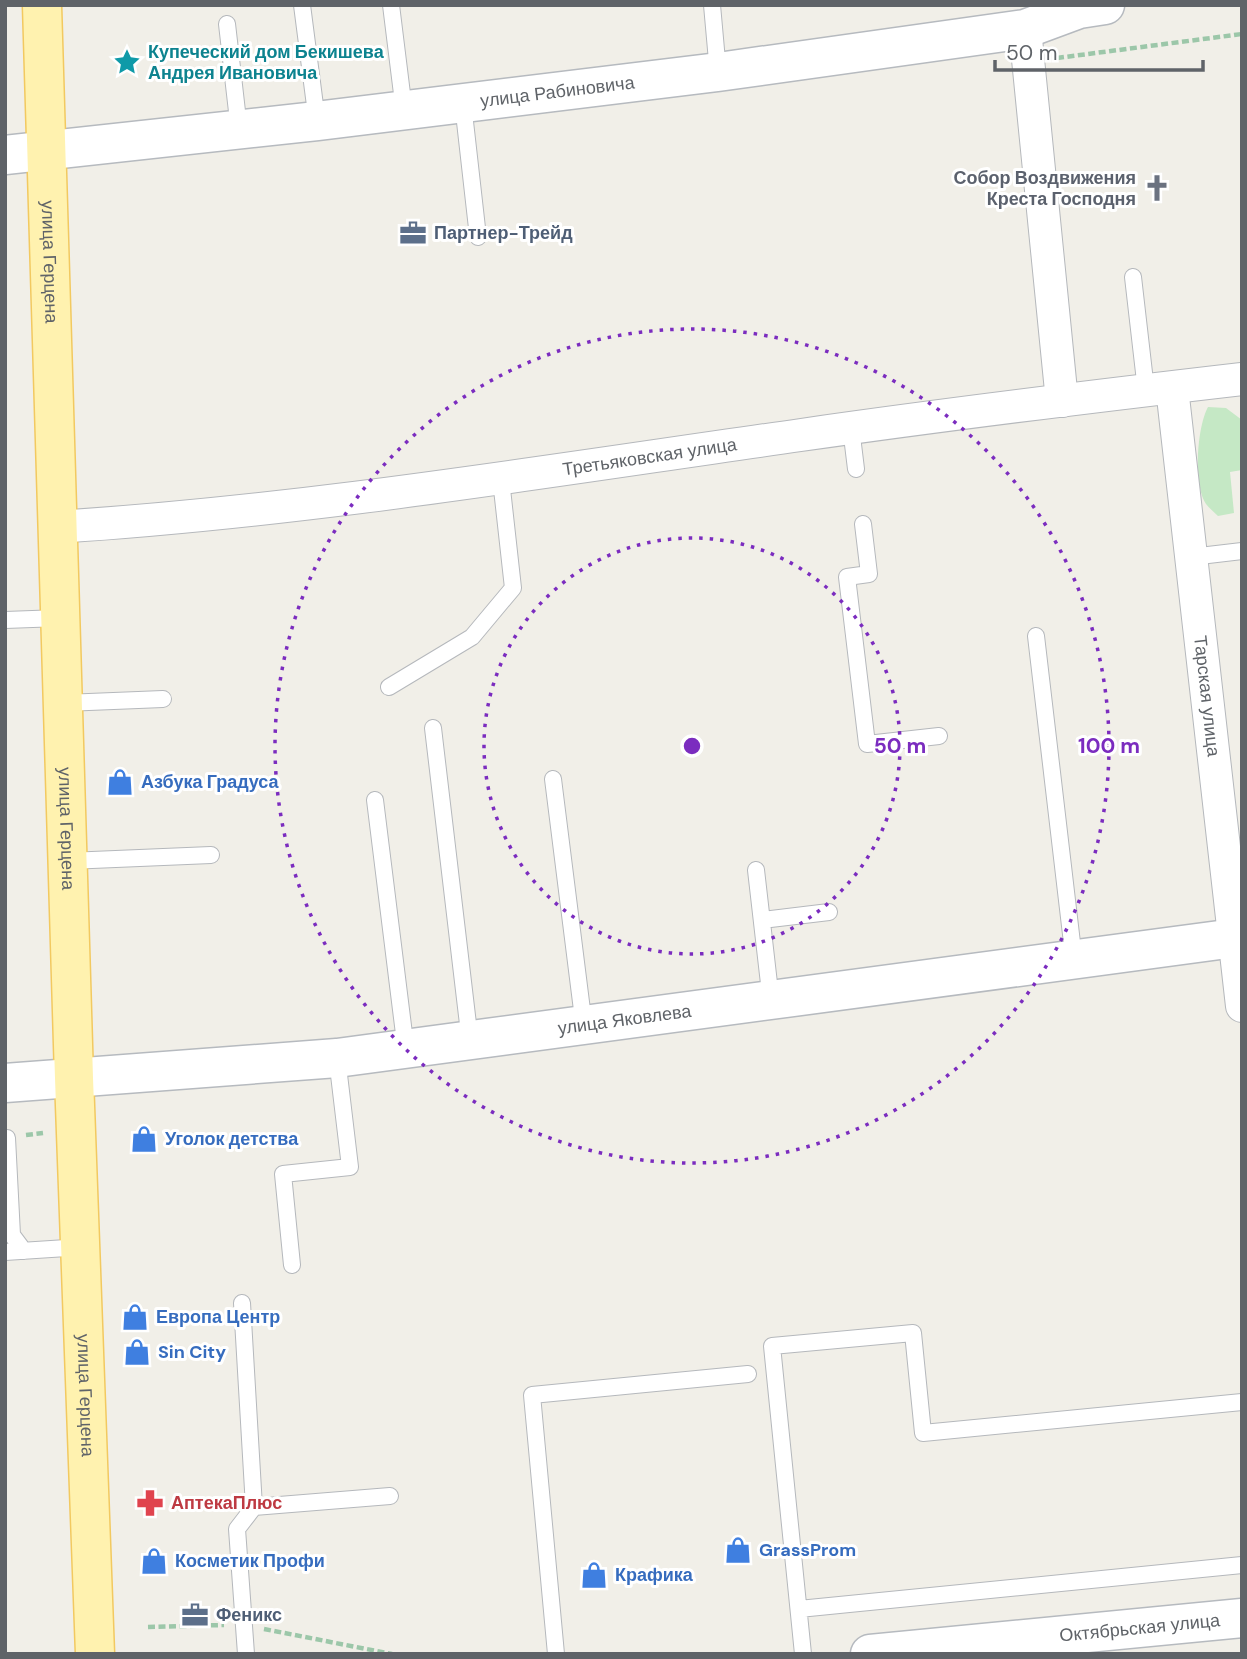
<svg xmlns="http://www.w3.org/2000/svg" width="1247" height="1659" font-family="'DM Sans',sans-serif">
	<rect width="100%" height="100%" fill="#f1efe8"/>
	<path fill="#c5e8c5" d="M1208,407L1226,408L1242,420V470L1230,472L1234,513L1218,516C1214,512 1209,508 1206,504C1193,485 1197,427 1208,407Z"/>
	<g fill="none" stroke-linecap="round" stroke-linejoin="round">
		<defs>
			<path id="lane" d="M302,5L317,121
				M391,5L404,110
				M712,5L718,72
				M227,24L239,129
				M463,104L478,237
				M1133,277L1146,390
				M851,428L856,469
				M863,524L869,574L847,577L867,744L939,736
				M1191,557L1242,551
				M5,620L60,618
				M1036,636L1074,960
				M389,687L472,637L513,588L501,480
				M64,703L163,699
				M433,728L470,1041
				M553,779L584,1026
				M375,800L406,1050
				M68,861L211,855
				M756,870L771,1001
				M762,920L829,912
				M7,1138L12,1235L24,1251
				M5,1252L82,1247
				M292,1265L283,1174L350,1167L337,1058
				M242,1303L254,1507L237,1529L246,1654
				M254,1507L390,1496
				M799,1609L1242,1565
				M556,1654L532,1395L748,1374
				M803,1654L772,1346L913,1333L923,1433L1242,1402"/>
			<g id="street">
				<path d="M1025,29L1062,401"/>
				<path id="s1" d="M1172,388L1242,1006"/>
				<path id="s2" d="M57,527C307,511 553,470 801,435C948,414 1095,396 1242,379"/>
			</g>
			<g id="secondary">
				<path id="s3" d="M5,155L317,121L718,72L1025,29L1079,9L1105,5"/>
				<path id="s4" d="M5,1083L337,1058L1242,937"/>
				<path id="s5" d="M870,1654L1242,1618"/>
			</g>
			<g id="primary">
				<path id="s6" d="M42,5L74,1078L95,1654"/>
			</g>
		</defs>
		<use href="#lane" stroke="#b5b8bc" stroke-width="18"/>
		<use href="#street" stroke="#b5b8bc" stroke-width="34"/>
		<use href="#secondary" stroke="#b6babf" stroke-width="41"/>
		<use href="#primary" stroke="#f2c960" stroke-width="41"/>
		<path stroke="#9cc7a9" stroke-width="4.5" stroke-dasharray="7 3.5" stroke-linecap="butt" d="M1057,58L1242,34
			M26,1135L43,1133
			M148,1627L224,1625
			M264,1629L392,1654"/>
		<use href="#lane" stroke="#fff" stroke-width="16"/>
		<use href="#street" stroke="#fff" stroke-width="32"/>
		<use href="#secondary" stroke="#fff" stroke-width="38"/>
		<use href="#primary" stroke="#fff2af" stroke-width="38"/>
	</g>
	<g fill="none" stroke="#7b2cbf" stroke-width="3.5" stroke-dasharray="3.5 7">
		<circle cx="692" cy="746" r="208"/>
		<circle cx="692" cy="746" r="417"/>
	</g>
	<defs>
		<symbol id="sight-bare" viewBox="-9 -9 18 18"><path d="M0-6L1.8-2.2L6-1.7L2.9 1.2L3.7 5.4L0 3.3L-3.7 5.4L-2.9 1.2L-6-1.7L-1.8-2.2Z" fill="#0f9aa8" stroke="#fff" stroke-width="2.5" paint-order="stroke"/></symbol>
		<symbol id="church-bare" viewBox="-9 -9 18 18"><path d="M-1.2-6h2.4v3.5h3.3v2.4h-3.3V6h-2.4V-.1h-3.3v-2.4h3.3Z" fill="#6b7280" stroke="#fff" stroke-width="2.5" paint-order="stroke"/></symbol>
		<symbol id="office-bare" viewBox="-9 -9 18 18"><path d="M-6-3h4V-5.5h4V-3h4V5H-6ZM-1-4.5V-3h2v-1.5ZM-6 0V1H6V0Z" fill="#5c6f8a" stroke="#fff" stroke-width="2.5" paint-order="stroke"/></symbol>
		<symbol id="shop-bare" viewBox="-9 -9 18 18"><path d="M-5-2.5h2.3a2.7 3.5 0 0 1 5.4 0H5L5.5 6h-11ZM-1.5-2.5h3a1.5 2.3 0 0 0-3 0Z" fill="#3f7fe0" stroke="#fff" stroke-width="2.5" paint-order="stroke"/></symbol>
		<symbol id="pharmacy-bare" viewBox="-9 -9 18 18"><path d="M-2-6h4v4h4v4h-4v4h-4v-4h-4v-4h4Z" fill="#e0444e" stroke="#fff" stroke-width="2.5" paint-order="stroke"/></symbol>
	</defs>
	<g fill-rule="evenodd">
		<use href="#sight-bare" x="108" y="43" width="38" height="38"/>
		<use href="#church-bare" x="1138" y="169" width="38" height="38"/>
		<use href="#office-bare" x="394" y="214" width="38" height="38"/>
		<use href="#shop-bare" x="101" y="763" width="38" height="38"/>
		<use href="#shop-bare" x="125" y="1120" width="38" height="38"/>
		<use href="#shop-bare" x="116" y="1298" width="38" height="38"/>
		<use href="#shop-bare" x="118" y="1333" width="38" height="38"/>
		<use href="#pharmacy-bare" x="131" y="1484" width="38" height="38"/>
		<use href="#shop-bare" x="719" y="1531" width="38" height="38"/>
		<use href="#shop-bare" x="135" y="1542" width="38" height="38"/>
		<use href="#shop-bare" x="575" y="1556" width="38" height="38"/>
		<use href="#office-bare" x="176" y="1596" width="38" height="38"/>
	</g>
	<g text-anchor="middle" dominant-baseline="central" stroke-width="6" stroke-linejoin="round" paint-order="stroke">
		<g font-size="18" font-weight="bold" fill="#0d838f" stroke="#fff" text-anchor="start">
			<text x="148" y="52">Купеческий дом Бекишева<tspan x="148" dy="21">Андрея Ивановича</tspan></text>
		</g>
		<g font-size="18" fill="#5f6368" stroke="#fff">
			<text stroke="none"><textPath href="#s3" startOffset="556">улица Рабиновича</textPath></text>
			<text stroke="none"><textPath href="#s6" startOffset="257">улица Герцена</textPath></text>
			<text stroke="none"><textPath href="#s2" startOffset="597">Третьяковская улица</textPath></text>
			<text stroke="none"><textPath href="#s1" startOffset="310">Тарская улица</textPath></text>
			<text stroke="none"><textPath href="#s6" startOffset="824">улица Герцена</textPath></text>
			<text stroke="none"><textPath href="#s4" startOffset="623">улица Яковлева</textPath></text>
			<text stroke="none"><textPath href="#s6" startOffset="1391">улица Герцена</textPath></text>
			<text stroke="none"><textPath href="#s5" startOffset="271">Октябрьская улица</textPath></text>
		</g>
		<g font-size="18" font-weight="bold" fill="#5b616d" stroke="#fff" text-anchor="end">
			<text x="1136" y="178">Собор Воздвижения<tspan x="1136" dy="21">Креста Господня</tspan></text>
		</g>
		<g font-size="18" font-weight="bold" fill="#4e5e75" stroke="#fff" text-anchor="start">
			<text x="434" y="233">Партнер-Трейд</text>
			<text x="216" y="1615">Феникс</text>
		</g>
		<g font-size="18" font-weight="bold" fill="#366cbe" stroke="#fff" text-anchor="start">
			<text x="141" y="782">Азбука Градуса</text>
			<text x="165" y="1139">Уголок детства</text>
			<text x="156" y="1317">Европа Центр</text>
			<text x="158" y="1352">Sin City</text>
			<text x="759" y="1550">GrassProm</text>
			<text x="175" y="1561">Косметик Профи</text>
			<text x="615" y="1575">Крафика</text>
		</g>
		<g font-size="18" font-weight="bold" fill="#be3a42" stroke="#fff" text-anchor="start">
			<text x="171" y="1503">АптекаПлюс</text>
		</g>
	</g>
	<circle cx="692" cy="746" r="10" fill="#7b2cbf" stroke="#fff" stroke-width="3.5"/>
	<g font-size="21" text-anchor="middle" font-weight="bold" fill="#7b2cbf" stroke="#fff" stroke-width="6" stroke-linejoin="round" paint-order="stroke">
		<text x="900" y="753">50 m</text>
		<text x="1109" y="753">100 m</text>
	</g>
	<rect width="1247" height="1659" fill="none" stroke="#5f6368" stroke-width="14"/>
	<path d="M995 60v10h208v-10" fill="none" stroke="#5f6368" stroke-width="3.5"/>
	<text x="1006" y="60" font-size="21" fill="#5f6368" stroke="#ffffff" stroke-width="5" paint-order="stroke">50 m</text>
</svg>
